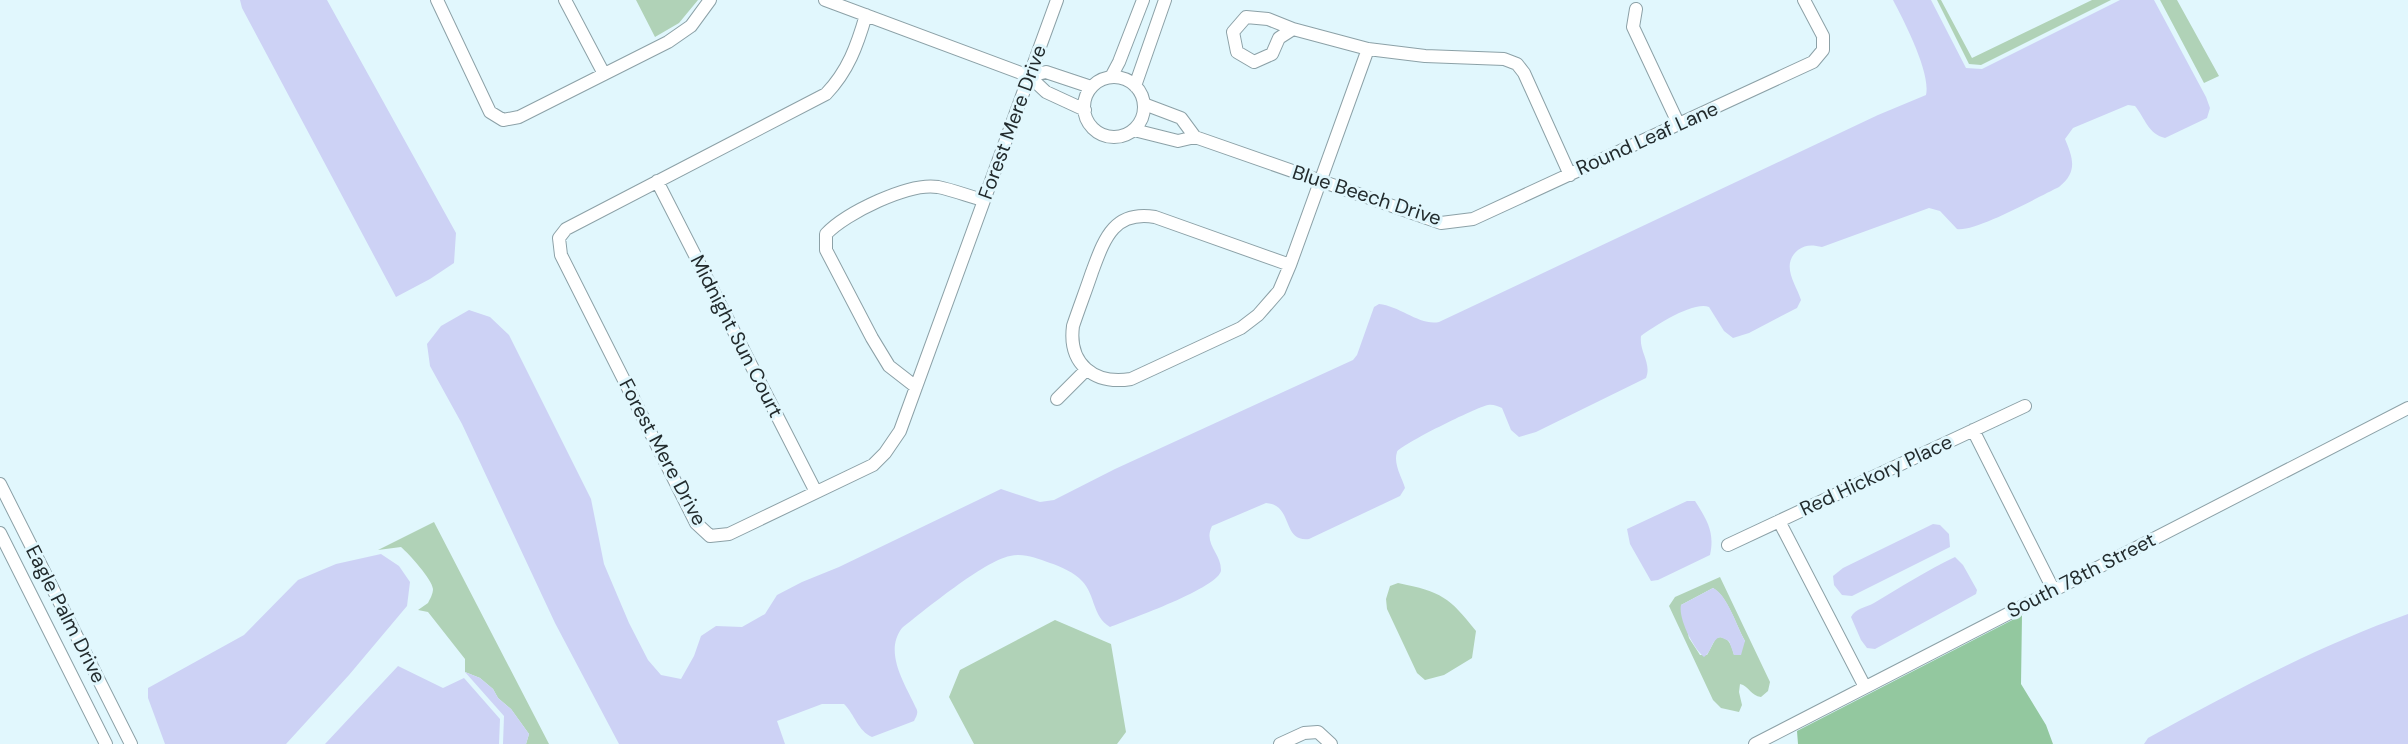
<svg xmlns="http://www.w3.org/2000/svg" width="2408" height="744" font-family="'DM Sans',sans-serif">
	<rect width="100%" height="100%" fill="#e1f7fd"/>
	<path fill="#b0d2b7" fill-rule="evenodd" d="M636,0H698L679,23L655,37Z
		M1937,0H1941L1972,58L2092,0H2111L1981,65L1969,64Z
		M2160,0H2177L2219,76L2204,83Z
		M434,522L549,744H526L529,734L511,709L498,698L493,689L480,678L465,672V659L428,612L418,610L428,603C430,599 433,594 433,589C432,579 409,554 401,547L378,550Z
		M1720,577L1770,682L1768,691L1761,697C1751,696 1749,686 1740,684L1739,692L1742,705L1739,712L1721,708L1713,700L1669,606L1675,597ZM1713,588C1728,597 1736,625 1745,641L1734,655C1732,646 1728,634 1716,638L1707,655H1700L1689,638L1681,605Z
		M1398,583C1442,592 1449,597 1476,631L1472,658L1444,675L1425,680L1417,673L1387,609L1386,599L1390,586Z
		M1055,620L1111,644L1126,732L1117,744H974L949,697L960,670Z"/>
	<path fill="#93c89f" d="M2022,615L2021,684L2046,725L2053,744H1798L1797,731Z"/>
	<path fill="#cdd2f5" d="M240,0H327L456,233L454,263L430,279L396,297L242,8Z
		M1893,0H1931L1966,68L1982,69L2120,0H2154L2206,97L2210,108L2207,118L2165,138C2148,134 2145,118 2135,106L2128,105L2073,128L2065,139C2073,158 2078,172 2059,187C2038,197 1976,232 1957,229L1940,211L1929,208L1822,247C1813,245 1806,244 1798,250C1780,265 1796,284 1801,300L1797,308L1793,310L1749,333L1733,338L1724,331L1709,307C1693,301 1655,326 1641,336C1639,352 1652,363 1646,378L1536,432L1519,437L1511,430L1502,408C1497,406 1493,404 1488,405C1477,407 1400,445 1397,452C1393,464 1402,477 1405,488L1400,496L1309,539C1281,542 1294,505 1266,503L1212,526C1203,544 1221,553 1221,570C1221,587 1128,620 1110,627C1092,616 1096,596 1082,581C1075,573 1060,566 1050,563C1036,558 1024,553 1010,556C984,561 925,610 902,628C883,653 906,685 916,708C919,713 916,717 914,721L872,737C858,731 855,715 844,704H822L777,721L785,744H619L555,623L462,424L430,366L427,344L441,326L469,310L490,317L509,335L591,499L604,564L629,623L648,660L661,675L681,679L694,656L701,636L716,626L742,627L765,614L777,595L802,582L839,567L1001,489L1040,502L1054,500L1115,469L1353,360L1357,355L1374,307L1379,304C1400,306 1420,326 1439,322L1878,115L1926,95C1931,73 1904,21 1893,0Z
		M1687,501H1695C1707,520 1715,532 1710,555L1658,580L1651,581L1630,544L1627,529Z
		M1933,524L1940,525L1949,534L1950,547L1852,596L1842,595L1834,585L1833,576L1843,568Z
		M381,554L399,566L410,582L407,606L349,675L286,744H165L148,698V688L244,635L298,580L336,564Z
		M1955,557L1963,565L1977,590L1976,594L1875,649L1867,648L1861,640L1851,617C1856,608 1865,608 1874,603C1901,587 1926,571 1955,557Z
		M1713,588C1727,594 1737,627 1745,641L1741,655H1734L1729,641L1720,637C1711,640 1712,652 1704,657C1693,648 1678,618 1681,605Z
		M2408,614V744H2144L2148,738C2232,692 2318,646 2408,614Z
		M398,666L443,688L464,678L500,719L499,744H325Z
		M465,672L480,678L493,689L498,698L511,709L529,734L526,744H503L504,716Z"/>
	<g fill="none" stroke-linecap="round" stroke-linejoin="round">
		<defs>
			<path id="minor" d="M437,0L490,112L503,120L519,117L668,42L691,26L710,0
				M565,0L604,74
				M825,0L1029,76L1046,92L1085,110
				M1636,9L1633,27L1679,125
				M866,15C857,46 848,71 826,94L566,229L559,238L561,255L696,523L710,536L729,534L873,465L885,453L900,431L1057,0
				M1293,29L1279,38L1272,54L1254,62L1237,52L1233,32L1246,17L1268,19L1293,29L1368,49L1425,56L1504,59L1517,64L1524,73L1570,175
				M1029,76L1046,72L1091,87
				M1111,77L1119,62L1143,0
				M1084 107a30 30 0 1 1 60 0a30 30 0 1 1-60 0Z
				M1135,86L1165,0
				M1144,104L1181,118L1195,137
				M1134,130L1178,141L1195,137L1441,223L1473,219L1813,62L1823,50V36L1804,0
				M657,181L816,492
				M1290,265L1155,217C1113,210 1104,240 1092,272C1086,290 1079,308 1073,326C1068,364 1094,385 1131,379L1241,328L1258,315L1279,291L1290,265L1368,49
				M916,387L889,366L872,338L826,250V234C846,213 909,182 938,187C953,190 968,196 983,200
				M1057,399L1086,370
				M1973,430L2053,589
				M0,484L131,744
				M1779,521L1865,687
				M0,533L106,744
				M1728,545L2025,406
				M1280,744L1304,733L1318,732L1331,744
				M1755,744L2408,408"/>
		</defs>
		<use href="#minor" stroke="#8ca1a7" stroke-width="14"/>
		<use href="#minor" stroke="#fff" stroke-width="12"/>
	</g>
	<g text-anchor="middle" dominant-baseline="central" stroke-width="6" stroke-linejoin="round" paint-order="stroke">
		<g font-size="20" fill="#222b2d" stroke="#e1f7fd">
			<text transform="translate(1012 122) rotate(-70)">Forest Mere Drive</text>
			<text transform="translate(1647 138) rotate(-24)">Round Leaf Lane</text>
			<text transform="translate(1367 195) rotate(18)">Blue Beech Drive</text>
			<text transform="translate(737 336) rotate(63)">Midnight Sun Court</text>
			<text transform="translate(663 452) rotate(62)">Forest Mere Drive</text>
			<text transform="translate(1876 475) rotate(-25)">Red Hickory Place</text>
			<text transform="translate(2081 575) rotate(-27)">South 78th Street</text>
			<text transform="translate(66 614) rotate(63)">Eagle Palm Drive</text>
		</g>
	</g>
</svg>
